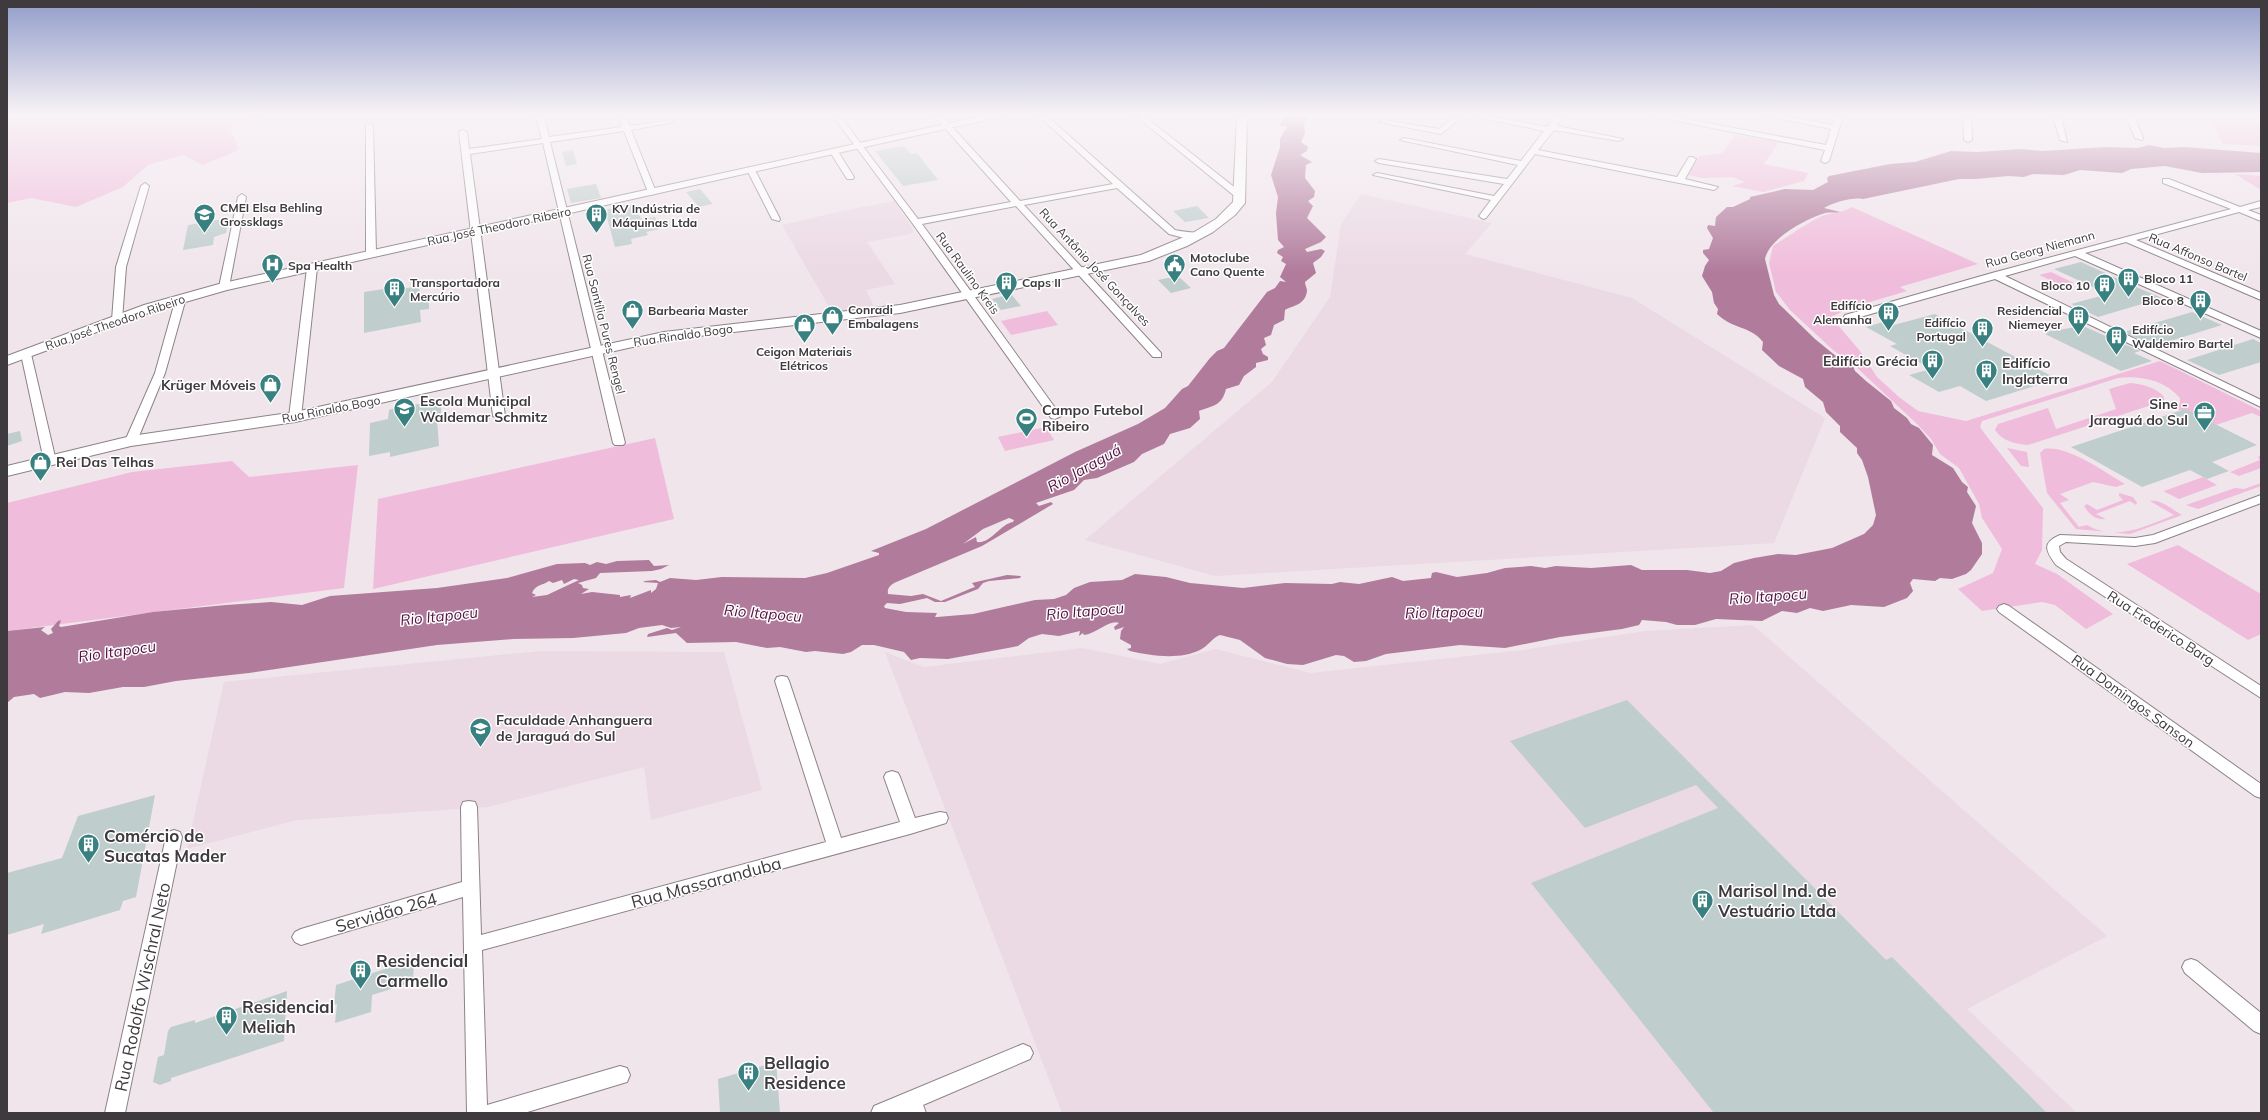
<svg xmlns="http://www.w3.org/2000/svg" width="2268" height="1120" font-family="Mulish,sans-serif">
	<rect width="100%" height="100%" fill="#f0e5eb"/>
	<path fill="#ebd9e4" d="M1361,194L1492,223L1465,254L1632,298L1825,418L1774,543L1215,576L1085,540L1272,382L1330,297L1341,224Z
		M894,201L914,231L910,234L867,242L895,284L866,290L875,308L832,312L782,225L847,210Z
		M1753,625L2107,936L1967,1009L2077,1113H1062L885,652L924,667L1082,648L1160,664L1215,649L1311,673L1523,650L1645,631Z
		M541,651L724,652L762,790L651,820L644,767L487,807L297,820L187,849L224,682Z"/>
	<path fill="#f0bcdb" d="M7,116H259L230,128L239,150L203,165L183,155L148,165L123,187L76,207L31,198L7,203Z
		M2208,116H2261V146L2223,144Z
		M1735,135L1779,142L1764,164L1808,173L1804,181L1763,192L1732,186L1745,182L1733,177L1702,178L1683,174L1700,156L1722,153Z
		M2235,174L2261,176V190Z
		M1852,207L1978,264L1900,287L1907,291L1850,308L1831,317L1860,351L1877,377L1899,397L1918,411L1966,421L2160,361L2261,411V417L2252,413L2216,425L2175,408L2180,403V398C2165,380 2140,375 2118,378L1982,421L1980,427L1985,434L2043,508L2042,550L2035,564L2057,574L2113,614L2086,629L2055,605L2042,602L1982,611L1958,589L1993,573L2002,549L1982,518L1979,504L1959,468L1940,454L1931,439L1917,424L1855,366L1833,350L1790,310L1776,292L1769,263L1773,246C1789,236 1805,224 1822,216C1833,212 1842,213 1852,207Z
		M2051,272L2074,283L2063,286L2039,275Z
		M1047,311L1058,325L1011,335L1001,321Z
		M2130,383C2142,384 2156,387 2164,397V401L2028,445C2015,444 2002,441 1995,430L1998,424L2048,408L2056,429L2116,409L2109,389Z
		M1046,427L1054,440L1005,451L998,437Z
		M655,438L674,519L373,589L378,499Z
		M2007,448L2027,452L2029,467L2021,466Z
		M2044,449C2068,445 2104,472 2125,484L2116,487L2093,482L2060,494L2069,500L2060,503L2079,527L2087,525C2116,542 2146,526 2174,515L2150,501C2161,499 2173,510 2182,515L2130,534L2076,529L2047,493L2040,453Z
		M2261,455V468L2239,476L2230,472L2260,460L2258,457Z
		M232,461L249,477L358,465L344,588L7,631V503L132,472Z
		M2203,477L2217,485L2179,499L2165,492L2164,491Z
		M2261,483V486L2198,509L2186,505L2235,488L2244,489Z
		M2119,493L2133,497L2137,503L2136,505L2130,501L2096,514L2106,519C2095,520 2090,515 2084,506L2087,504L2097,510L2123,500L2119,496Z
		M2178,545L2261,594V634L2248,640L2127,564Z"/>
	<path fill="#b17b9c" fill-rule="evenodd" d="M1284,116H1305L1307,118L1304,123L1305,133L1301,142L1308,147L1307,151L1300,155L1312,162L1306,165L1305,178L1315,191L1314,197L1308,201L1313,206L1307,218L1326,237L1321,242L1305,249L1307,252L1321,249L1325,251L1321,257L1313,263L1316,273L1305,282C1305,285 1307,288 1307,291C1305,305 1294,305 1285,310L1284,320L1274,325L1271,335L1264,338L1266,345L1261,349L1263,354L1268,357V360L1256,363V367L1244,376L1239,385L1226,389C1222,406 1212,406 1199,411L1200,419L1190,428L1170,434L1164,444L1142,454L1134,462L1097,478L1084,480L1074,490L1036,503L1039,506L1051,502L1053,504L982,546L894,583C890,586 887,588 888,594L911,596L923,594L941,601L972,588L975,587L972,583L976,582L1007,575L1021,576L1020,578L989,581L983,583L978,589L945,602H935L927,598L900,604L887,603L884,606L885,608L906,612L937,613L935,617H937L973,614L1035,600L1054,599L1066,595L1074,588L1090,582L1122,580L1135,574L1166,577L1190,583L1243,588L1285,583L1332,584L1340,582L1359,584L1392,577L1403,581L1431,578L1432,573L1436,572L1457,577L1487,573L1505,568L1531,566L1545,568L1556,566L1591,568L1631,565L1642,570H1687L1710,573L1721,571L1734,563L1754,558L1778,554L1796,555L1832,548L1864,534L1873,525L1876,515L1868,477L1862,460L1857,453V448L1840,432V426L1826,412L1823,402L1805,387L1803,379L1779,366L1762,350L1763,342C1751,326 1732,329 1717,314L1718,309L1714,303L1712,292L1702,276L1705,266L1709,260L1703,253V250L1709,249L1713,238L1707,228L1708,225L1715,226L1716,217L1727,207H1733L1750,199V197L1785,189L1813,190L1828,182L1827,178L1829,176L1890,164L1915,162L1951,151L1977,152L2021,149L2042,151L2108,147L2138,148L2149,145L2164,148L2184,147L2261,153V172L2202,173L2165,166L2131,169L2122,173L2080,170L2064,175L2033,174L2024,177L2009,176L1975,179H1959L1863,199C1852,197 1835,202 1824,208L1840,212C1835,213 1830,212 1825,213C1806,219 1769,238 1765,259L1774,295L1779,304L1815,339L1842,361L1853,366L1855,371L1866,381L1891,401L1894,408L1907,418L1911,424L1919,428L1933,445L1932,455L1953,468L1962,482L1968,487L1967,492L1976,506L1972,523L1982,543V554L1971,570L1966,574L1952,579L1940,578L1935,581L1913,579L1910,583L1913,591L1907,598L1884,607L1851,605L1823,611L1810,608L1797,613L1782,611L1762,621L1716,619L1695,625H1677L1666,622L1642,620L1639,625L1622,629L1560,637L1505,648L1460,645L1386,654L1366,661L1354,662L1344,656L1336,655L1303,665L1287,664L1265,658L1240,640L1220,635C1212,638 1208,646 1200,650C1180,660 1151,656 1130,651L1127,649L1131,648V645L1120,639L1121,631L1124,627L1115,630L1114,627L1119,623C1110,619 1096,634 1084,635L1083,633L1079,636L1080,631L1059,636L1042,634L1029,638L1018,646L1008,648L948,659L920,658L911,660L904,652L874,645H862L851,652L843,654L815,651L806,652L780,647L767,648L736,642L687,643L676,633L647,637L648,634L667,628L672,630L681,627L671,628L662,625L639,628L626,633L573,638L513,639L437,645L249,673L176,681L144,687H123L89,693L65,692L40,698L34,694L14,697L7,703V631L45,627L41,630L48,635L53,633L51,629L58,621L61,620L59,626L61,627L153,612L226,605L271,602L302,605L330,596L437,588L507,578L557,564L585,563L590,565L597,562L606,564L617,561L649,560L654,566L669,565L661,569L652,571L600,573L596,578L578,583L582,585L583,588L589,589L581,594L592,592L620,595V597L631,595L630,598L651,590V593L656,589L658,583L643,582L645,581L656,580L660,582L670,578L696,580L722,577L805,578L827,573L879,555V553L871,551L926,529L1075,452L1138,424L1165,408L1182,389L1188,386L1210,358L1217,351L1224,348L1267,292L1275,288L1280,281L1286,282L1280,277L1286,264L1281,261L1283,257L1277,253L1278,250L1284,247L1278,240L1276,213L1278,197L1271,175L1280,147V139L1287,126H1279ZM1009,518L1014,520L1013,522C1000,524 991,544 977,542L976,537L963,544L983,529ZM574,579L579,580L547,595L532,597L536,595L532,593C536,584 542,586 549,581L553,583L562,580L564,584Z"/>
	<path fill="#bfcdcc" d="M904,146L911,154L917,153L938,180L903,186L875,151Z
		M573,150L577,164L566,166L562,152Z
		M596,184L601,198L571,203L567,189Z
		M700,189L712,203V204L699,207L686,192Z
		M630,204L642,219L655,217L660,229L646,232L648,235L631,239L632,244L615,247L605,210Z
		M1197,206L1209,218L1185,222L1173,211Z
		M229,218L226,233L214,237L213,245L183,250L188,225Z
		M2081,262L2134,286L2162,298L2098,317L2071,304L2108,294L2054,269Z
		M1178,276L1191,288L1171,293L1158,280Z
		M419,286L420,297L429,296V309L420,310L421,322L364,333V292L384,289V292Z
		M1011,294L1021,306L1001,310L992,299Z
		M2192,312L2222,325L2154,346L2124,332Z
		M1935,314L2004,351L2057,379L1986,401L1960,386L1939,392L1909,375L1931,369L1890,346L1897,344L1866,327L1883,322L1890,326Z
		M2083,326L2140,351L2134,353L2152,361L2121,371L2045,334L2048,333L2045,332Z
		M2253,339L2261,343V362L2219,375L2187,360Z
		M428,403V407L441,404V418L437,419L439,446L390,457V452L369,456L370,423L388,419L389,410L401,406Z
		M2185,409L2257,445L2212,462L2229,471L2207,479L2190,470L2142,487L2071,447Z
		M20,431L22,441L7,446V434Z
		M1627,700L1886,960L1892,957L2047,1113H1714L1531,883L1718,808L1696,785L1585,828L1510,741Z
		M155,795L136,897L123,901L120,910L41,934L44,924L7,935V873L62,858L78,816Z
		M404,957V963L414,960L413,982L372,995L371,1012L335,1023L337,1004L334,1005L336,985L385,969V964Z
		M287,991L284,1041L171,1078V1081L160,1085L153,1082L158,1057L164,1055L168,1031L171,1027L195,1020V1023Z
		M776,1062L780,1113H720L718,1079Z"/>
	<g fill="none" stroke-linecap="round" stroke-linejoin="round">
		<defs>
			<path id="street" d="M536,116H544L549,137L622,127L618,116H626L630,126L671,120L675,122L631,130L656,192L652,195L648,192L624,131L550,142L625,443L623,445H615L613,443L543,143L470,154L505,416L499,419L493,416L459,132L463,130L467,132L469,149L542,139Z
				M833,116H840L918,219L1011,202L934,116H942L1020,201L1113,184L1039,116H1047L1175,230C1182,232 1199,232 1202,235L1188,239L1169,234L1117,188L1024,205L1161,353V357H1153L1016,206L922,224L1061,416L1055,419L1051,418L913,224Z
				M1136,116H1144L1243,194V198H1237Z
				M1455,116H1463L1441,134L1379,122L1383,120L1439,129Z
				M1473,116H1490L1547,127L1556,116H1563L1557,126L1623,139L1619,141L1554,130L1538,150L1677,177L1689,157H1692L1696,159L1685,179L1718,187L1714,190L1535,154L1486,218L1483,219L1479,216L1491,200L1373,175L1377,173L1494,196L1504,184L1379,163L1375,161L1379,159L1507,179L1518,165L1400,140L1404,138L1521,161L1544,131Z
				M1651,116H1669L1826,145L1831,129L1767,116H1785L1832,125L1835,116H1843L1829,161L1825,163L1821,161L1825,150Z
				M1963,116H1971L1972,140L1968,142L1964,140Z
				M2053,116H2061L2067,142L2060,140Z
				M2126,116H2134L2143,138L2142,140L2135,138Z
				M366,123L373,125L376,254L371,257L366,254Z
				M831,150H837L854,177L853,179H847L830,152Z
				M748,168L755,170L780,219L779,221L772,219L747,170Z
				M2163,179H2169L2240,207L2261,201V207L2248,210L2261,215V221L2239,212L2136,240L2261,293V300L2126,242L2085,253L2261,331V338L2075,256L2005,276L2261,400V407L1995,279L1853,319H1845L1844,317L1845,315L1992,273L2231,209L2163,183Z
				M145,183L149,186L126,267L122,320L117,323L112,320L116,267L141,186Z
				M242,194L246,197L229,287L224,290L219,287L238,197Z
				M312,265L317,268L301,417L295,420L289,417L307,268Z
				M181,295L186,298L165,373L137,441L131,444L127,443L125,441L155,373L176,298Z
				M26,351L31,354L56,461L50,465L44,461L21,354Z
				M2261,495V503L2155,543L2135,546L2066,542L2059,546L2060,552L2066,559L2261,686V698L2056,565C2046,551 2041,543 2060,535L2135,538L2153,535Z
				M2004,604L2009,606L2261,784V798L2255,796L1999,612L1997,609L1999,606Z
				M782,676L787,677L789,681L841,838L900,822L884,777L886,773L892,771L898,773L900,777L915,818L940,812L946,813L948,818L946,823L910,834L482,950L487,1105L620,1066L627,1068L630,1075L627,1082L524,1113H467L463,897L301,945L295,942L292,937L295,932L301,929L462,882L461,807L463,802L469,801L475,802L477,807L481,935L826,842L775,681L777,677Z
				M174,830L180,832L182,837L125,1113H105L166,837L168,832Z
				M2191,959L2197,961L2261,1013V1034L2254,1031L2185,973L2182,967L2185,961Z
				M1023,1044L1030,1047L1033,1053L1030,1059L923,1105L926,1113H871L874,1106Z"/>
			<path id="secondary" d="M982,116H1003L227,290L154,311L7,365V356L144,305L219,284Z
				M1237,116H1247L1245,203L1235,215L1213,232L1187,246L1149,261L900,313L664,340L295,422L131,446L7,476V466L131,436L295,412L664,332L900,305L1141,255L1191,234L1216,219L1233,202Z"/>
		</defs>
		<use href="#street" stroke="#8c8288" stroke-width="2"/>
		<use href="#secondary" stroke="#8c8288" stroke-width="2"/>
		<use href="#street" fill="#fff" fill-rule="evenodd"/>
		<use href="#secondary" fill="#fff" fill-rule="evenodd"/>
	</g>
	<linearGradient id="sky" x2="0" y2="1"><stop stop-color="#929dca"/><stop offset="0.42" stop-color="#f8f3f6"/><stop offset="1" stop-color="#f8f3f6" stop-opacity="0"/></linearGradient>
	<rect width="2268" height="273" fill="url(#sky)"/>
	<defs>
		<symbol id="school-pin" viewBox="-11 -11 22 30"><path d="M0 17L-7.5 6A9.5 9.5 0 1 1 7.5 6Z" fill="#398180" stroke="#fff"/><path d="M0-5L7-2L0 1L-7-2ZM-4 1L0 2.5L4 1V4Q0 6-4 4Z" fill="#fff"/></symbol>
		<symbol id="building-pin" viewBox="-11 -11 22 30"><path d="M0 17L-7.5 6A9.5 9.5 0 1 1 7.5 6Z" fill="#398180" stroke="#fff"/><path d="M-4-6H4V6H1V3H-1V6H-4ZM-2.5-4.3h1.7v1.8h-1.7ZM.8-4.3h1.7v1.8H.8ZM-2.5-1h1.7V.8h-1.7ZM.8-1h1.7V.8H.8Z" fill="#fff"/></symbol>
		<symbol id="civic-pin" viewBox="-11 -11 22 30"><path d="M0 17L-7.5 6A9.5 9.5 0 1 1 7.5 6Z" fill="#398180" stroke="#fff"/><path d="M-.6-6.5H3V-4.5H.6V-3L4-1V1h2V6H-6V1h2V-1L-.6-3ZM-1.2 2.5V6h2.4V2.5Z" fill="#fff"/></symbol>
		<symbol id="hospital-pin" viewBox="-11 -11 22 30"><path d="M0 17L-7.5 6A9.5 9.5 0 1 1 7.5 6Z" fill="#398180" stroke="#fff"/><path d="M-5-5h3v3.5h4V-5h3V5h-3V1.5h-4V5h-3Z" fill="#fff"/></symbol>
		<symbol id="shop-pin" viewBox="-11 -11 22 30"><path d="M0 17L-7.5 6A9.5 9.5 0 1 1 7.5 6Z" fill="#398180" stroke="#fff"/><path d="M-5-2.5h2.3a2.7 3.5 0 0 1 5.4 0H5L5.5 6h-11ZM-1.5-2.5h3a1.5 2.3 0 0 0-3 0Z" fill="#fff"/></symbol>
		<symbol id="office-pin" viewBox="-11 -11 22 30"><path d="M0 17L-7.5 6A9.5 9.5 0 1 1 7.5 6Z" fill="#398180" stroke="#fff"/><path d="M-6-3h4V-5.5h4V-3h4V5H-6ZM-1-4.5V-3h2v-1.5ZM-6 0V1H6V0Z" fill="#fff"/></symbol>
		<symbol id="stadium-pin" viewBox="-11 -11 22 30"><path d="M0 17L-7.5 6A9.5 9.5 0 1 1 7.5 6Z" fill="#398180" stroke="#fff"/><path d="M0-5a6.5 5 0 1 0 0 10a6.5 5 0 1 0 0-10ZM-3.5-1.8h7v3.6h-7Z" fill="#fff"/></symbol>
		<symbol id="university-pin" viewBox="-11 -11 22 30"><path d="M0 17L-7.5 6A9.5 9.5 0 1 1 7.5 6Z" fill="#398180" stroke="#fff"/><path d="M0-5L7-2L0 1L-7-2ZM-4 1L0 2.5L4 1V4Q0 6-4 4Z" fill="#fff"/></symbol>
	</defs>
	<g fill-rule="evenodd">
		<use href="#school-pin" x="192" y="202" width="25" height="34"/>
		<use href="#building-pin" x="584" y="202" width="25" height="34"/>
		<use href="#civic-pin" x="1162" y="252" width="25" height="34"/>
		<use href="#hospital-pin" x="260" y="252" width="25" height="34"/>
		<use href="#building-pin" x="2116" y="266" width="25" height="34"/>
		<use href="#building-pin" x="994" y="270" width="25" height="34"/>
		<use href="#building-pin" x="2092" y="272" width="25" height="34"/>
		<use href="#building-pin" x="382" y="276" width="25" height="34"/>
		<use href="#building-pin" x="2188" y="288" width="25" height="34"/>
		<use href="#shop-pin" x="620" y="298" width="25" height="34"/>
		<use href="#building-pin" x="1876" y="300" width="25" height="34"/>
		<use href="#shop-pin" x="820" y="304" width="25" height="34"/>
		<use href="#building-pin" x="2066" y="304" width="25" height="34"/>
		<use href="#shop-pin" x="792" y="312" width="25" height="34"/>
		<use href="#building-pin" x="1970" y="316" width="25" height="34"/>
		<use href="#building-pin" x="2104" y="324" width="25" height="34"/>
		<use href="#building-pin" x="1920" y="348" width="25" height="34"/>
		<use href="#building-pin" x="1974" y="358" width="25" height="34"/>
		<use href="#shop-pin" x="258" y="372" width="25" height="34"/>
		<use href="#school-pin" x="392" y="396" width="25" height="34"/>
		<use href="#office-pin" x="2192" y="400" width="25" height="34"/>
		<use href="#stadium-pin" x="1014" y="406" width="25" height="34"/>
		<use href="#shop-pin" x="28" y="450" width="25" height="34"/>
		<use href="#university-pin" x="468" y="716" width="25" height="34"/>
		<use href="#building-pin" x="76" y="832" width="25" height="34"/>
		<use href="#building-pin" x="1690" y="888" width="25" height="34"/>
		<use href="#building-pin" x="348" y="958" width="25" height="34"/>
		<use href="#building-pin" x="214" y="1004" width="25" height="34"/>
		<use href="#building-pin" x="736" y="1060" width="25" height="34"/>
	</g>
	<g text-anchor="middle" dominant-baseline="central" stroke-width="3" stroke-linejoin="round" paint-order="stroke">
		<g font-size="12" font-weight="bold" fill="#3f3a3d" stroke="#fff" text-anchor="start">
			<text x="220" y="207">CMEI Elsa Behling<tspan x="220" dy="14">Grossklags</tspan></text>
			<text x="612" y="208">KV Indústria de<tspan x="612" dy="14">Máquinas Ltda</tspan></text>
			<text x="1190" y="257">Motoclube<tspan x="1190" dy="14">Cano Quente</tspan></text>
			<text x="288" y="265">Spa Health</text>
			<text x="2144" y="278">Bloco 11</text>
			<text x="410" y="282">Transportadora<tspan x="410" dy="14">Mercúrio</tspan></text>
			<text x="1022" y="282">Caps II</text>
			<text x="2090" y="285" text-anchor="end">Bloco 10</text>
			<text x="2184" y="300" text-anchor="end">Bloco 8</text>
			<text x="1872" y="305" text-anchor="end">Edifício<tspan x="1872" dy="14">Alemanha</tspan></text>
			<text x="848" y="309">Conradi<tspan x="848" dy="14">Embalagens</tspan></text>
			<text x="648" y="310">Barbearia Master</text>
			<text x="2062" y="310" text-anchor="end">Residencial<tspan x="2062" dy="14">Niemeyer</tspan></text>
			<text x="1966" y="322" text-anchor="end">Edifício<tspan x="1966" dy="14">Portugal</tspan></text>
			<text x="2132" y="329">Edifício<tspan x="2132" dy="14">Waldemiro Bartel</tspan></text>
			<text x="804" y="351" text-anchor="middle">Ceigon Materiais<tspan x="804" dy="14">Elétricos</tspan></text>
		</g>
		<g font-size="12" fill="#3f3a3d" stroke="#fff">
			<text transform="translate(499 226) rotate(-12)">Rua José Theodoro Ribeiro</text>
			<text transform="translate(2040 249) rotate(-15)">Rua Georg Niemann</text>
			<text transform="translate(2198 257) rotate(23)">Rua Affonso Bartel</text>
			<text transform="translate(1095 267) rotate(47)">Rua Antônio José Gonçalves</text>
			<text transform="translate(968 273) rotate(54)">Rua Raulino Kreis</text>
			<text transform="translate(115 322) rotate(-19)">Rua José Theodoro Ribeiro</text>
			<text transform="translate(604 324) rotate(76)">Rua Santília Pures Rengel</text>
			<text transform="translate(683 335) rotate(-8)">Rua Rinaldo Bogo</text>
			<text transform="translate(331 409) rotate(-11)">Rua Rinaldo Bogo</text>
		</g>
		<g font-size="14" font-weight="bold" fill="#3f3a3d" stroke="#fff" text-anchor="start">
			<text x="1918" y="361" text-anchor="end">Edifício Grécia</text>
			<text x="2002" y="363">Edifício<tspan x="2002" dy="16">Inglaterra</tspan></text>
			<text x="256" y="385" text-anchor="end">Krüger Móveis</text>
			<text x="420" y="401">Escola Municipal<tspan x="420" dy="16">Waldemar Schmitz</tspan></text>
			<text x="2188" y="404" text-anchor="end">Sine -<tspan x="2188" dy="16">Jaraguá do Sul</tspan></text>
			<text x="1042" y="410">Campo Futebol<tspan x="1042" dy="16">Ribeiro</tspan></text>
			<text x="56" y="462">Rei Das Telhas</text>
			<text x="496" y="720">Faculdade Anhanguera<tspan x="496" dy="16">de Jaraguá do Sul</tspan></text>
		</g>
		<g font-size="14" fill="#3f3a3d" stroke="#fff">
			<text transform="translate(2161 628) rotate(33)">Rua Frederico Barg</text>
			<text transform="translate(2133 701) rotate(36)">Rua Domingos Sanson</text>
		</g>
		<g font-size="15" font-style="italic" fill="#551342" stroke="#fff">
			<text transform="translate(1084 468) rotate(-29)">Rio Jaraguá</text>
			<text transform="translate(1768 596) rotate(-4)">Rio Itapocu</text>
			<text transform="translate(1085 611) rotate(-5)">Rio Itapocu</text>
			<text transform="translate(1444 612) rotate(-1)">Rio Itapocu</text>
			<text transform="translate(763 613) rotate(5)">Rio Itapocu</text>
			<text transform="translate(439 616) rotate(-6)">Rio Itapocu</text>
			<text transform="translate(117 651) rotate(-8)">Rio Itapocu</text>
		</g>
		<g font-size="17" font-weight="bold" fill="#3f3a3d" stroke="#fff" text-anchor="start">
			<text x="104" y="835">Comércio de<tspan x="104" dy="20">Sucatas Mader</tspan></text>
			<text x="1718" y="890">Marisol Ind. de<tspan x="1718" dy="20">Vestuário Ltda</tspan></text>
			<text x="376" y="960">Residencial<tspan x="376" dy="20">Carmello</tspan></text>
			<text x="242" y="1006">Residencial<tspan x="242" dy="20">Meliah</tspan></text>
			<text x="764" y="1062">Bellagio<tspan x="764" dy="20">Residence</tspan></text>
		</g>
		<g font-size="17" fill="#3f3a3d" stroke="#fff">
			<text transform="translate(706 882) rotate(-15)">Rua Massaranduba</text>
			<text transform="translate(386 912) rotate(-16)">Servidão 264</text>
			<text transform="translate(142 987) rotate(-78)">Rua Rodolfo Wischral Neto</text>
		</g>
	</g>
	<rect width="2268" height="1120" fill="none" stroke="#3f3a3d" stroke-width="16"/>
</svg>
